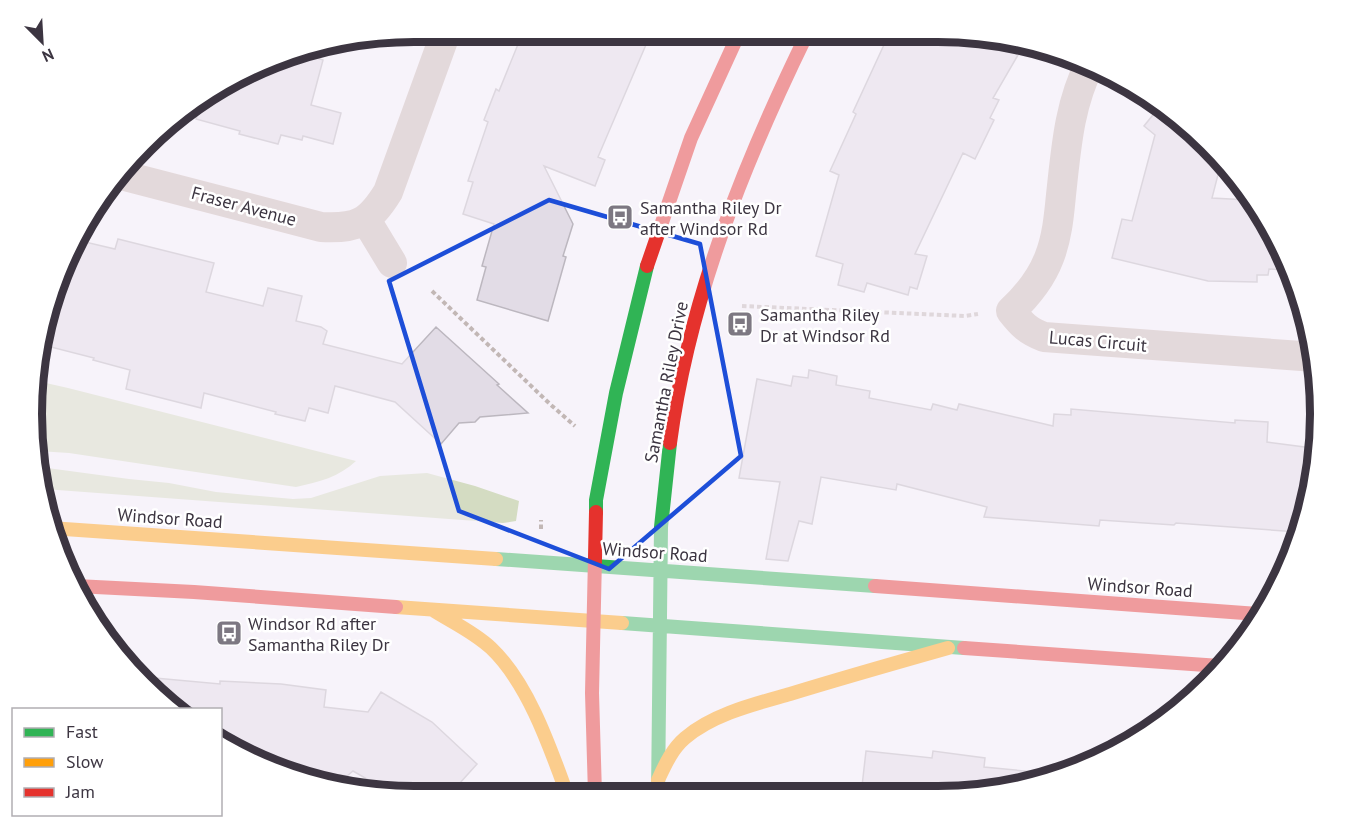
<svg xmlns="http://www.w3.org/2000/svg" width="1352" height="828" font-family="'PT Sans',sans-serif">
	<rect width="100%" height="100%" fill="#f7f3fa"/>
	<path fill="#d4dcc2" d="M37,381L68,388L356,461C339,477 319,482 296,487L69,453L38,451L32,414Z
		M40,467L129,479L169,483L216,492L293,499L311,498L380,476L427,473L475,486L519,501L516,521L503,523L44,489Z"/>
	<path fill="#e2dce6" stroke="#bcb7bf" stroke-width="1.5" d="M523,32L651,33L598,157L605,160L595,186L544,166L573,224L563,256L566,257L548,321L477,300L486,267L482,266L494,224L463,214L473,182L468,181L488,122L484,120L496,89L499,91Z
		M889,34L988,35L1001,38L998,44L1018,55L993,98L999,100L990,118L994,120L975,159L963,153L915,254L927,256L917,289L910,287L908,295L867,283L864,292L838,285L843,264L816,256L839,175L830,171L856,114L853,112Z
		M319,47L317,58L323,60L311,105L341,113L333,144L303,136L302,140L281,135L278,144L239,134L240,131L196,119L202,100L291,52Z
		M1161,105L1171,110L1220,167L1212,198L1249,200L1269,222L1285,270L1269,269L1268,275H1257V282L1208,281L1112,258L1122,219L1132,221L1155,135L1144,126Z
		M118,239L214,263L206,292L263,306L268,288L302,296L296,321L321,327L327,331L323,344L402,364L436,327L499,384L497,385L528,413L480,417L475,422L459,423L441,444L395,402L335,386L328,413L309,408L305,421L275,414L276,412L204,393L201,408L126,389L130,370L93,360L94,358L43,345L52,291L77,240L115,249Z
		M809,370L837,376L836,385L870,391L869,398L931,410L933,404L957,410L959,404L1053,426L1054,414L1071,415V409L1235,423V420L1268,422L1267,442L1312,448L1308,513L1298,532L1176,523L1174,525L1100,520L1099,526L984,517L987,507L897,484L896,490L821,477L812,524L799,521L788,561L766,559L780,482L739,478L757,379L791,386L793,376L808,378Z
		M144,677L220,684V681L281,684L326,690L324,707L368,712L381,692L432,722L477,764L450,794L385,793L374,783L353,771L347,776L290,768L289,773L268,768L220,740V710H174Z
		M866,751L932,758L933,751L985,758L984,767L1045,773V780L1037,783L963,796L861,795Z"/>
	<g fill="none" stroke-linecap="round" stroke-linejoin="round">
		<path stroke="#c2b7b5" stroke-width="4" stroke-dasharray="4.5 3" stroke-linecap="butt" d="M432,291L551,405L575,426
			M742,306L965,316L978,314
			M541,529V520"/>
		<path stroke="#cbbab5" stroke-width="30" d="M1090,64C1069,104 1066,150 1061,195C1059,216 1057,238 1049,258C1041,279 1027,296 1011,311C1022,325 1028,331 1044,337L1315,357
			M121,175L321,227C357,229 369,223 388,192L446,32
			M366,220L392,263"/>
		<path stroke="#30b455" stroke-width="14" d="M596,512V500L616,393L647,266
			M496,559L875,586
			M622,623L964,648
			M658,794L661,527L670,443"/>
		<path stroke="#ff9f0a" stroke-width="14" d="M50,528L496,559
			M396,607L622,623
			M433,610C452,622 474,632 491,648C528,683 550,747 567,794
			M658,780C665,765 672,749 685,738C713,714 755,704 790,694C842,678 895,663 948,648"/>
		<path stroke="#e5322d" stroke-width="14" d="M647,266L691,138L739,33
			M670,443C689,299 744,163 807,34
			M76,586L194,592L396,607
			M875,586L1258,614
			M964,648L1220,666
			M595,794L592,693L596,512"/>
	</g>
	<path d="M0 0H1352V828H0ZM549,200L700,244L741,456L609,569L459,511L389,281Z" fill="#f7f3fa" fill-opacity=".55" fill-rule="evenodd"/>
	<path fill="none" stroke="#1d4ed8" stroke-width="4.5" stroke-linejoin="round" d="M549,200L700,244L741,456L609,569L459,511L389,281Z"/>
	<defs>
		<symbol id="bus-square" viewBox="-11 -11 22 22"><rect x="-9" y="-9" width="18" height="18" rx="4" fill="#7d7882" stroke="#fff"/><path d="M-5-6H5V4H4V6H2V4H-2V6H-4V4H-5ZM-3.5-4V0h7V-4ZM-3.5 1.2v1.5H-2V1.2ZM2 1.2v1.5H3.5V1.2Z" fill="#fff"/></symbol>
	</defs>
	<g fill-rule="evenodd">
		<use href="#bus-square" x="605" y="202" width="30" height="30"/>
		<use href="#bus-square" x="725" y="309" width="30" height="30"/>
		<use href="#bus-square" x="214" y="618" width="30" height="30"/>
	</g>
	<g text-anchor="middle" dominant-baseline="central" stroke-width="5" stroke-linejoin="round" paint-order="stroke">
		<g font-size="18" fill="#3c3541" stroke="#fff">
			<text transform="translate(244 206) rotate(15)">Fraser Avenue</text>
			<text transform="translate(1098 341) rotate(5)">Lucas Circuit</text>
			<text transform="translate(666 382) rotate(-79)">Samantha Riley Drive</text>
			<text transform="translate(170 518) rotate(4)">Windsor Road</text>
			<text transform="translate(655 552) rotate(4)">Windsor Road</text>
			<text transform="translate(1140 587) rotate(4)">Windsor Road</text>
		</g>
		<g font-size="18" fill="#3c3541" stroke="#fff" text-anchor="start">
			<text x="640" y="207">Samantha Riley Dr<tspan x="640" dy="21">after Windsor Rd</tspan></text>
			<text x="760" y="314">Samantha Riley<tspan x="760" dy="21">Dr at Windsor Rd</tspan></text>
			<text x="248" y="623">Windsor Rd after<tspan x="248" dy="21">Samantha Riley Dr</tspan></text>
		</g>
	</g>
	<path d="M0 0H1352V828H0ZM414 42H938A372 372 0 0 1 1310 414V414A372 372 0 0 1 938 786H414A372 372 0 0 1 42 414V414A372 372 0 0 1 414 42Z" fill="#fff" fill-rule="evenodd"/>
	<path fill="none" stroke="#3c3541" stroke-width="8" d="M414 42H938A372 372 0 0 1 1310 414V414A372 372 0 0 1 938 786H414A372 372 0 0 1 42 414V414A372 372 0 0 1 414 42Z"/>
	<rect x="12" y="708" width="210" height="108" fill="#ffffff" stroke="#b1aeb3" stroke-width="1.5"/>
	<rect x="24" y="728" width="30" height="9" fill="#30b455" stroke="#b1aeb3" stroke-width="1.5"/>
	<text x="66" y="738" font-size="18" fill="#3c3541">Fast</text>
	<rect x="24" y="758" width="30" height="9" fill="#ff9f0a" stroke="#b1aeb3" stroke-width="1.5"/>
	<text x="66" y="768" font-size="18" fill="#3c3541">Slow</text>
	<rect x="24" y="788" width="30" height="9" fill="#e5322d" stroke="#b1aeb3" stroke-width="1.5"/>
	<text x="66" y="798" font-size="18" fill="#3c3541">Jam</text>
	<g transform="translate(42 42) rotate(156)" stroke="#ffffff" stroke-width="4.5" paint-order="stroke">
	<path d="M0-4.5L10 22L0 15L-10 22Z" fill="#3c3541"/>
	<text y="-9" font-size="16" font-weight="bold" text-anchor="middle" fill="#3c3541">N</text>
	</g>
</svg>
